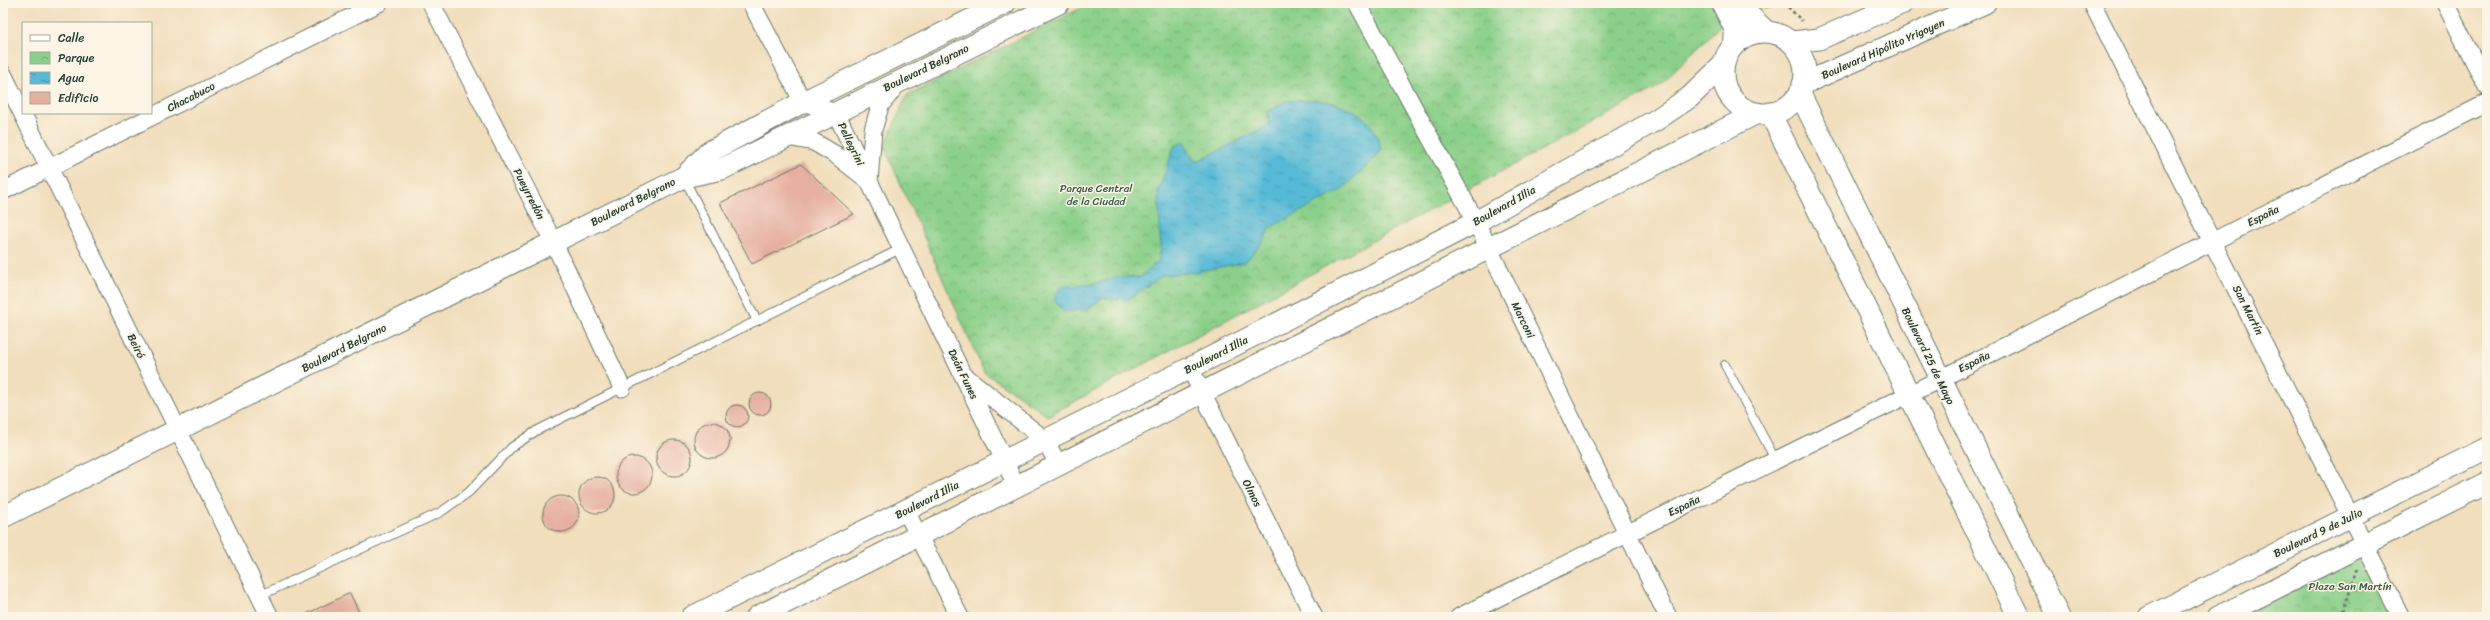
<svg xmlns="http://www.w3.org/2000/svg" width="2490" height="620" font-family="Sriracha,sans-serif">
	<defs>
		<pattern id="park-crowns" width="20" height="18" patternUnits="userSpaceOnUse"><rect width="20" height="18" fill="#8bd08a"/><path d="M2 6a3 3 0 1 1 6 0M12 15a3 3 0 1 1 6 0" fill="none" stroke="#71aa72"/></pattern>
		<pattern id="water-ripples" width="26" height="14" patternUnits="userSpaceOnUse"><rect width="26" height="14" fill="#57bad6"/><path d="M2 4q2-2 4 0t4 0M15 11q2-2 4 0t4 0" fill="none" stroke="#4798ae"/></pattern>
	</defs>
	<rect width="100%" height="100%" fill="#fcf5e5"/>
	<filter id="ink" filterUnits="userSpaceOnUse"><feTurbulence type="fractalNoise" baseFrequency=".025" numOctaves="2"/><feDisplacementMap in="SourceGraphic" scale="8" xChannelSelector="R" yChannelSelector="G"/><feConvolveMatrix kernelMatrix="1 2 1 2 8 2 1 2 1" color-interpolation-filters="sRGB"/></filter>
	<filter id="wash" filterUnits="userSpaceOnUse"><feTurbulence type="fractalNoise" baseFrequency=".012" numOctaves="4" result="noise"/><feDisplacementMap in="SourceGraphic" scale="16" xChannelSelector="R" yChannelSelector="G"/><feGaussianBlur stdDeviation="0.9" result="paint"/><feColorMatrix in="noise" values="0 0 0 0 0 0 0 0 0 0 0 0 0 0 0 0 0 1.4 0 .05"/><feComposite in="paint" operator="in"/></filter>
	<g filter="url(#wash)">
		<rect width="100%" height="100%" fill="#f0debc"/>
		<path fill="url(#park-crowns)" stroke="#55865f" d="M1091,3H1850L1736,10L1660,86L1048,416L984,372L884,147L907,95Z
			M2366,544L2401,617H2218Z"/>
		<path fill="url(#water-ripples)" stroke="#3b7c85" d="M1315,100C1347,103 1374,115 1381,149L1374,159L1340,191L1271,227L1261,244L1245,262L1196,272L1163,275L1127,300L1102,298L1088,309L1064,312L1056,303L1055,294L1063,286L1090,285L1116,277H1141L1158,262L1161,250L1158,193L1174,147L1184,141L1188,152L1196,162L1269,125L1268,112L1286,101Z"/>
		<g id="blocks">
			<path fill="#e6b0a1" d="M801,164L854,214L752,264L720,203Z
				M749 404a11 11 0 1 1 22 0a11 11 0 1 1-22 0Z
				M726 416a11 11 0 1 1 22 0a11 11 0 1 1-22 0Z
				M694 440a18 18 0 1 1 36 0a18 18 0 1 1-36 0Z
				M656 458a18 18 0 1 1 36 0a18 18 0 1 1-36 0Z
				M616 475a18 18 0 1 1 36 0a18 18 0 1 1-36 0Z
				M579 495a18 18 0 1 1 36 0a18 18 0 1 1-36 0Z
				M543 514a18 18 0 1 1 36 0a18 18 0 1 1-36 0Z
				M350,593L361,617H300Z"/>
		</g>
	</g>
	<g filter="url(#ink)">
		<use href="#blocks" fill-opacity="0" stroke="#687564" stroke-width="1"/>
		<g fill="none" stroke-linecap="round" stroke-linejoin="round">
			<defs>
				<path id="service" d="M684,178L757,321
					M1725,365L1776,461
					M259,596L441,512L469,492L512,447L536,431L902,248"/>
				<path id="minor" d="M431,3L554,243L622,388
					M751,3L803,102L836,113L1016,485
					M1357,3L1476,222L1668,617
					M2092,3L2401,617
					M2445,3L2487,87
					M3,74L270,617
					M787,137L814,142L836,155L869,181L873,130L880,106L898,83
					M3,191L379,3
					M1190,368L1314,617
					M966,377L1045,440L1058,464
					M906,511L960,617
					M1459,617L1940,379L2487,103"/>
				<path id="tertiary" d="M1722,3L1735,29V43
					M1740,3L1748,14L1767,32
					M1723 73a41 41 0 1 1 82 0a41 41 0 1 1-82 0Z
					M1792,42L1819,39L1903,3
					M1803,84L1985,3
					M1800,94L2059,617
					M1770,113L2019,617
					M684,177L709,152L803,102L1005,3
					M3,517L684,177L722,169L1059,3
					M692,617L1190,368L1476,222L1656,120L1690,97L1724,64
					M757,617L1757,113
					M2149,617L2487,448
					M2218,617L2487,483"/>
			</defs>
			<use href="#service" stroke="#687564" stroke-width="10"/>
			<use href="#minor" stroke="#687564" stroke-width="19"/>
			<use href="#tertiary" stroke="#687564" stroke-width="23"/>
			<path stroke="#687564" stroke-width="2.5" stroke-dasharray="3 3" stroke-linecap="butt" d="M1784,3L1802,21
				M1766,7L1775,3
				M2341,617L2358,568"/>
			<use href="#service" stroke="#fff" stroke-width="8"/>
			<use href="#minor" stroke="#fff" stroke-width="17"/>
			<use href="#tertiary" stroke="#fff" stroke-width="21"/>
		</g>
	</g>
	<g text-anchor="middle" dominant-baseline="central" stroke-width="3" stroke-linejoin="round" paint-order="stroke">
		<g font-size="11" fill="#1f3d34" stroke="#fcf5e5">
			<text transform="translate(1883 49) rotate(-24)">Boulevard Hipólito Yrigoyen</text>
			<text transform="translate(926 68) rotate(-26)">Boulevard Belgrano</text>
			<text transform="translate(191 97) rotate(-27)">Chacabuco</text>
			<text transform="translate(851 144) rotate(64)">Pellegrini</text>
			<text transform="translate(529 194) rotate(63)">Pueyrredón</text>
			<text transform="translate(633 202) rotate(-27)">Boulevard Belgrano</text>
			<text transform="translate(1504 206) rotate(-29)">Boulevard Illia</text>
			<text transform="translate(2263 216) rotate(-27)">España</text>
			<text transform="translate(2248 310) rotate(63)">San Martín</text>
			<text transform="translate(1523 320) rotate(64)">Marconi</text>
			<text transform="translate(136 346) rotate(64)">Beiró</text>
			<text transform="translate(344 348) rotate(-27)">Boulevard Belgrano</text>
			<text transform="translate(1216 355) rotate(-27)">Boulevard Illia</text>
			<text transform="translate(1928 356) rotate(64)">Boulevard 25 de Mayo</text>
			<text transform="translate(1974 362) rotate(-27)">España</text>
			<text transform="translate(963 374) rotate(64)">Deán Funes</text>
			<text transform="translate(1252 493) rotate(63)">Olmos</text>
			<text transform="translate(927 500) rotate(-27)">Boulevard Illia</text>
			<text transform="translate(1684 506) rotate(-26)">España</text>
			<text transform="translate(2318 533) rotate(-26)">Boulevard 9 de Julio</text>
		</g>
		<g font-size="11" fill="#355a45" stroke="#fcf5e5">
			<text x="1096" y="188">Parque Central<tspan x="1096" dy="13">de la Ciudad</tspan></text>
			<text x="2350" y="586">Plaza San Martín</text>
		</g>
	</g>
	<rect width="2490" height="620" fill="none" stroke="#fcf5e5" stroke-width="16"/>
	<rect x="22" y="22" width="130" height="92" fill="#fcf5e5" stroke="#a4ab9e"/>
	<rect x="30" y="35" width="20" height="6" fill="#ffffff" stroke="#a4ab9e"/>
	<text x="58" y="42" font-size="12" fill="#1f3d34">Calle</text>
	<rect x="30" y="52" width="20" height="12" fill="url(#park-crowns)" stroke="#a4ab9e"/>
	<text x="58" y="62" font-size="12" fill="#1f3d34">Parque</text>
	<rect x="30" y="72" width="20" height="12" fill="url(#water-ripples)" stroke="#a4ab9e"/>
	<text x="58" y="82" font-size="12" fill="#1f3d34">Agua</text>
	<rect x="30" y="92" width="20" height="12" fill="#e6b0a1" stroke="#a4ab9e"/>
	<text x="58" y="102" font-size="12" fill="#1f3d34">Edificio</text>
</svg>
